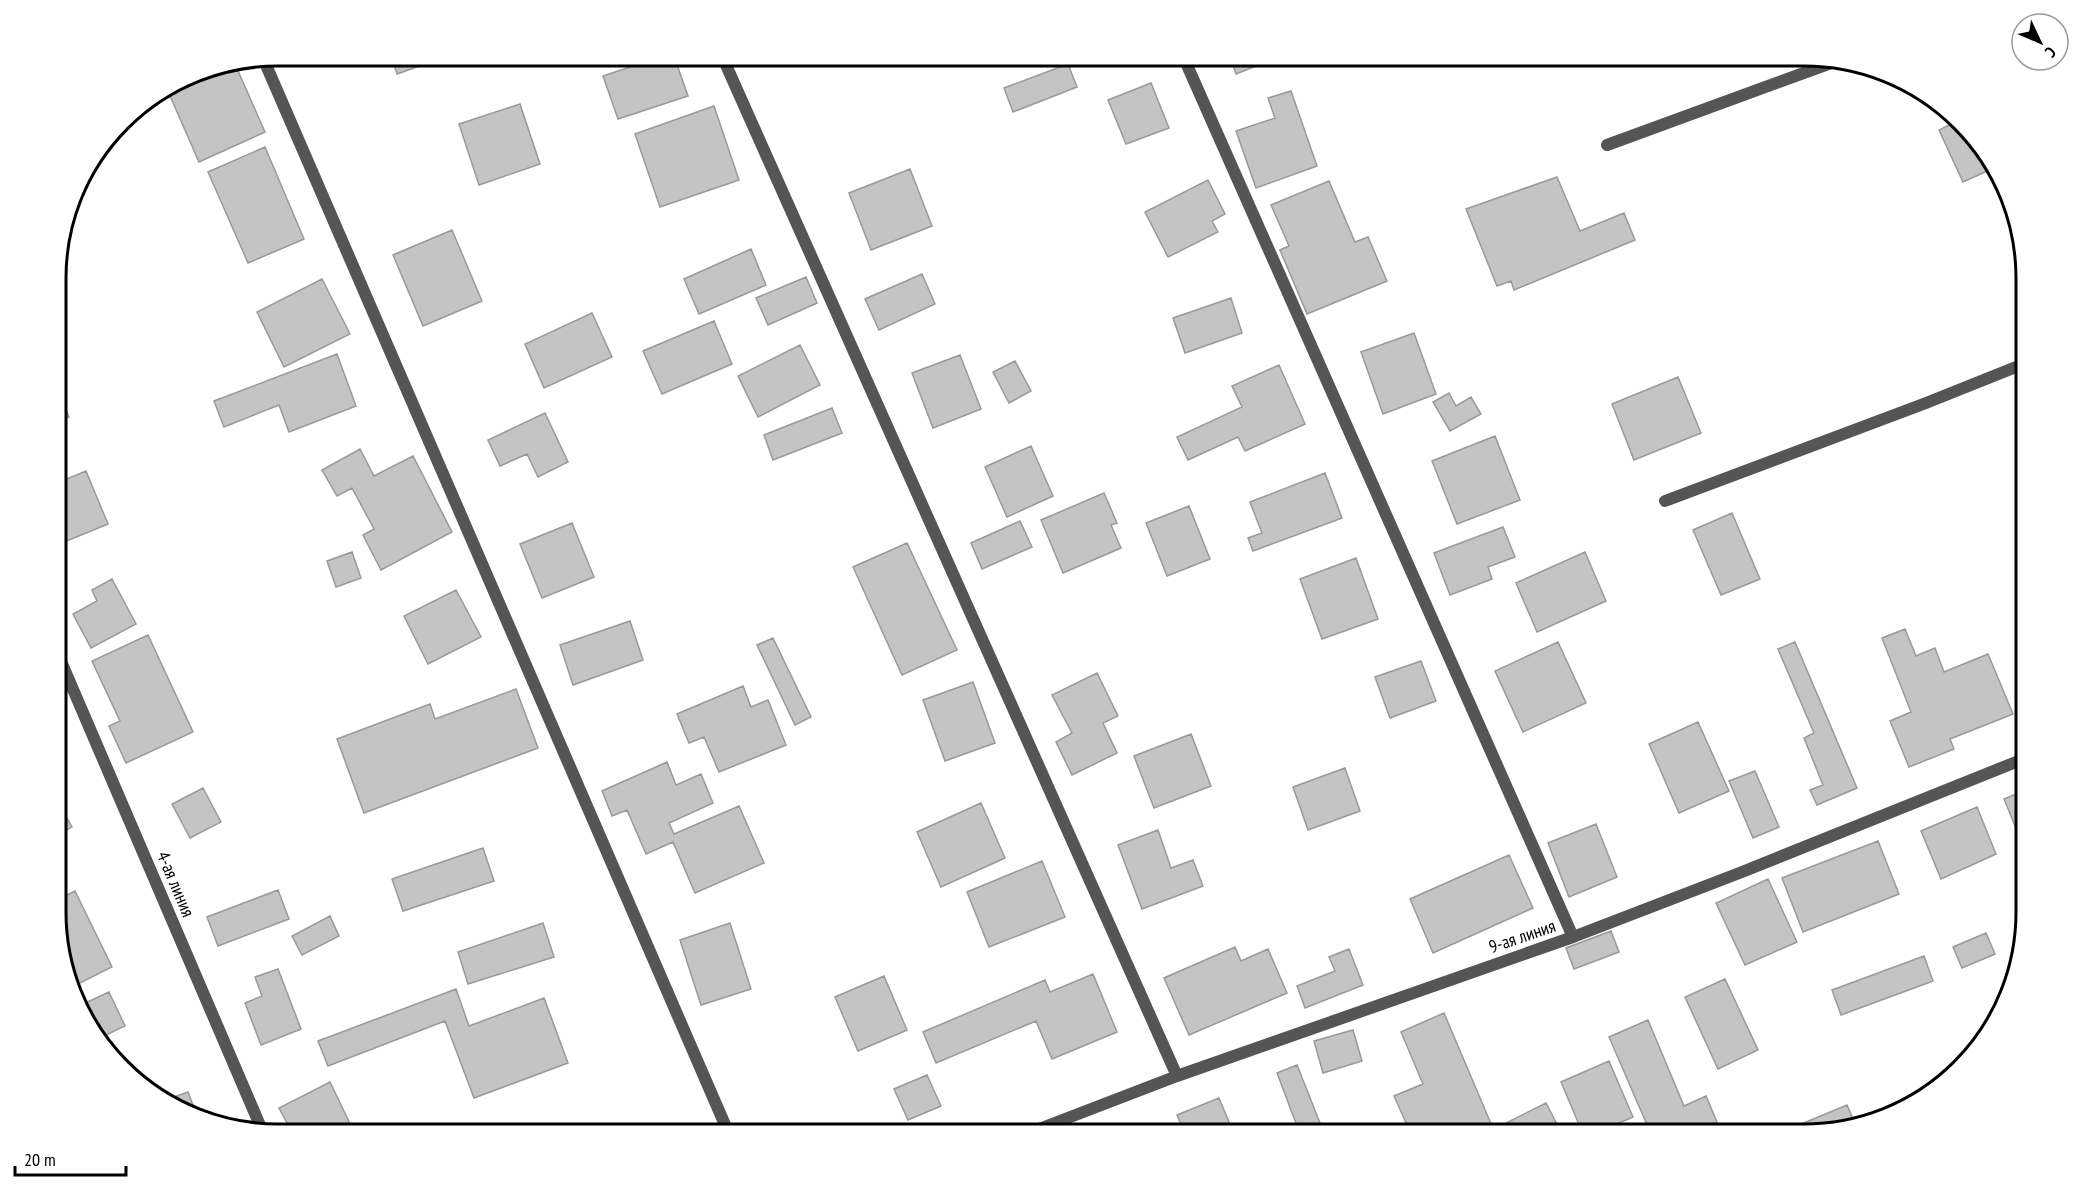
<svg xmlns="http://www.w3.org/2000/svg" width="2082" height="1190" font-family="'PT Sans Narrow',sans-serif">
	<rect width="100%" height="100%" fill="#fff"/>
	<path fill="#c4c4c4" stroke="#999" stroke-width="1.5" d="M391,56H448L397,74Z
		M663,56H674L688,96L618,119L603,76Z
		M1230,56H1263L1266,62L1236,74Z
		M235,64L265,132L199,162L167,89L194,72Z
		M1068,64L1077,87L1013,112L1004,88Z
		M1151,83L1169,128L1126,144L1108,100Z
		M1291,91L1317,166L1256,188L1236,131L1275,118L1268,98Z
		M520,104L540,164L479,185L459,124Z
		M714,106L739,180L660,207L635,134Z
		M1955,122L1989,154L1994,168L1963,182L1939,130Z
		M265,147L304,239L248,263L208,172Z
		M910,169L932,226L871,250L849,193Z
		M1557,177L1580,231L1624,213L1635,240L1514,290L1511,281L1497,286L1466,209Z
		M1208,180L1225,214L1212,221L1218,232L1168,257L1145,212Z
		M1329,181L1355,242L1368,237L1387,281L1307,314L1280,250L1289,246L1271,205Z
		M452,230L482,301L423,326L393,255Z
		M751,249L766,285L699,314L684,279Z
		M922,274L935,304L879,330L865,299Z
		M806,277L817,303L768,325L756,298Z
		M322,279L350,334L284,367L257,312Z
		M1231,298L1242,333L1185,353L1173,318Z
		M592,313L612,357L544,388L525,344Z
		M714,321L732,364L662,394L643,351Z
		M1414,333L1436,394L1383,414L1361,352Z
		M800,345L820,385L758,417L738,376Z
		M337,354L356,406L289,432L279,405L224,427L214,401Z
		M960,355L981,409L933,428L912,373Z
		M1015,361L1031,391L1009,403L993,372Z
		M1279,365L1305,424L1245,451L1238,437L1188,460L1177,437L1242,407L1232,386Z
		M1678,377L1701,433L1634,460L1612,404Z
		M57,389L69,417L57,421Z
		M1449,393L1456,406L1471,397L1481,414L1450,431L1433,402Z
		M832,408L842,433L773,460L764,435Z
		M545,413L568,462L538,477L527,454L500,466L488,440Z
		M1495,436L1520,500L1457,524L1432,461Z
		M1031,446L1053,496L1007,517L985,467Z
		M360,449L374,476L413,456L452,532L381,570L363,535L374,529L352,488L337,496L322,470Z
		M2026,467V507L2016,470Z
		M86,471L108,524L57,545V483Z
		M1325,473L1342,518L1253,551L1248,538L1262,533L1250,502Z
		M1104,493L1117,523L1111,525L1121,548L1063,573L1041,520Z
		M1189,506L1210,559L1167,576L1146,523Z
		M1732,513L1760,579L1721,595L1693,530Z
		M1020,521L1032,547L982,569L971,543Z
		M572,523L594,577L542,598L520,544Z
		M1503,527L1515,557L1488,567L1492,579L1450,595L1434,553Z
		M907,543L957,650L902,675L853,567Z
		M352,552L361,578L336,587L327,561Z
		M1585,552L1606,601L1537,632L1516,583Z
		M1356,558L1378,619L1322,639L1300,579Z
		M112,579L136,624L91,648L73,614L97,601L92,590Z
		M456,590L481,637L428,664L404,616Z
		M630,621L643,660L573,685L560,645Z
		M1905,629L1916,656L1935,648L1944,672L1988,654L2013,714L1950,739L1954,749L1909,767L1890,721L1911,712L1882,638Z
		M148,635L193,732L126,763L109,726L120,721L92,661Z
		M773,638L811,717L795,725L757,645Z
		M1558,642L1586,703L1523,732L1495,671Z
		M1795,642L1857,788L1817,805L1810,790L1823,785L1804,738L1814,733L1778,649Z
		M1421,661L1436,701L1390,718L1375,677Z
		M1097,673L1118,716L1103,723L1117,753L1072,775L1056,742L1072,733L1052,695Z
		M973,682L995,743L945,761L923,700Z
		M743,686L751,707L768,700L786,745L719,772L704,737L689,743L677,714Z
		M516,689L538,748L364,813L337,739L430,704L435,719Z
		M1698,722L1729,791L1679,813L1649,744Z
		M1191,734L1211,786L1154,808L1134,756Z
		M667,762L676,785L701,774L713,803L669,823L674,834L739,806L764,863L695,893L673,842L646,854L627,810L612,816L602,791Z
		M1345,768L1360,811L1308,830L1293,787Z
		M1755,771L1779,827L1753,838L1729,781Z
		M203,788L221,822L190,838L172,804Z
		M2026,790V853L2004,799Z
		M57,800L72,827L57,835Z
		M981,803L1005,858L941,887L917,832Z
		M1977,807L1996,854L1941,879L1921,831Z
		M1596,824L1617,877L1569,897L1548,843Z
		M1158,830L1171,868L1193,860L1203,886L1142,909L1118,845Z
		M1878,841L1899,894L1803,932L1782,878Z
		M483,848L494,881L403,911L392,879Z
		M1509,855L1533,908L1433,953L1410,899Z
		M1042,861L1065,917L989,947L967,892Z
		M1768,879L1797,942L1745,965L1716,903Z
		M278,890L289,919L218,946L207,917Z
		M75,891L112,967L74,986L57,941V900Z
		M330,916L339,936L302,955L292,936Z
		M543,923L554,957L468,984L458,952Z
		M730,923L751,989L701,1005L680,940Z
		M1611,931L1619,952L1574,969L1566,948Z
		M1986,933L1995,954L1962,968L1953,947Z
		M1235,947L1241,961L1268,949L1287,993L1189,1035L1164,978Z
		M1349,949L1363,985L1305,1008L1297,986L1335,971L1329,957Z
		M1924,956L1933,981L1841,1015L1832,990Z
		M278,969L301,1029L261,1045L245,1003L262,996L255,977Z
		M1093,974L1117,1032L1052,1059L1036,1021L936,1063L923,1032L1045,980L1050,992Z
		M884,976L907,1030L858,1051L835,997Z
		M1725,979L1758,1050L1718,1069L1685,997Z
		M456,989L469,1026L544,998L568,1063L474,1098L445,1021L328,1066L318,1041Z
		M109,992L125,1026L106,1035L116,1057L93,1036L81,1005Z
		M1444,1013L1492,1126L1473,1134H1411L1394,1096L1423,1084L1401,1032Z
		M1648,1020L1684,1106L1706,1096L1717,1122L1688,1134H1651L1609,1037Z
		M1353,1030L1362,1061L1323,1073L1314,1041Z
		M1609,1061L1633,1117L1593,1134H1583L1561,1082Z
		M1297,1065L1322,1128L1305,1134H1300L1277,1073Z
		M927,1075L941,1106L908,1120L894,1089Z
		M330,1082L353,1130L344,1134H293L279,1108Z
		M188,1092L196,1113L167,1105L163,1101Z
		M1219,1098L1234,1134H1185L1177,1115Z
		M1546,1103L1562,1134H1506L1502,1125Z
		M1847,1105L1855,1123L1819,1134H1803L1799,1125Z"/>
	<g fill="none" stroke-linecap="round" stroke-linejoin="round">
		<path stroke="#555" stroke-width="12" d="M722,56L1177,1076
			M1183,56L1573,937
			M263,58L729,1134
			M1607,145L1831,63
			M1665,501L1926,403L2026,363
			M57,652L262,1130
			M1026,1134L1177,1076L1573,937L1742,872L2026,758"/>
	</g>
	<g text-anchor="middle" dominant-baseline="central" stroke-width="4.5" stroke-linejoin="round" paint-order="stroke">
		<g font-size="18" fill="#000" stroke="#fff">
			<text transform="translate(176 884) rotate(67)">4-ая линия</text>
			<text transform="translate(1522 936) rotate(-19)">9-ая линия</text>
		</g>
	</g>
	<path d="M0 0H2082V1190H0ZM278 66H1804A212 212 0 0 1 2016 278V912A212 212 0 0 1 1804 1124H278A212 212 0 0 1 66 912V278A212 212 0 0 1 278 66Z" fill="#fff" fill-rule="evenodd"/>
	<path fill="none" stroke="#000" stroke-width="3" d="M278 66H1804A212 212 0 0 1 2016 278V912A212 212 0 0 1 1804 1124H278A212 212 0 0 1 66 912V278A212 212 0 0 1 278 66Z"/>
	<g transform="translate(2040 42) rotate(134)"><circle r="28" fill="#ffffff" stroke="#999999" stroke-width="1.5"/>
	<path d="M0-4.5L10 22L0 15L-10 22Z" fill="#000000"/>
	<text y="-9" font-size="16" font-weight="bold" text-anchor="middle" fill="#000000">С</text>
	</g>
	<path d="M15 1166v9h111v-9" fill="none" stroke="#000000" stroke-width="3"/>
	<text x="24" y="1166" font-size="18" fill="#000000" stroke="#ffffff" stroke-width="4.5" paint-order="stroke">20 m</text>
</svg>
